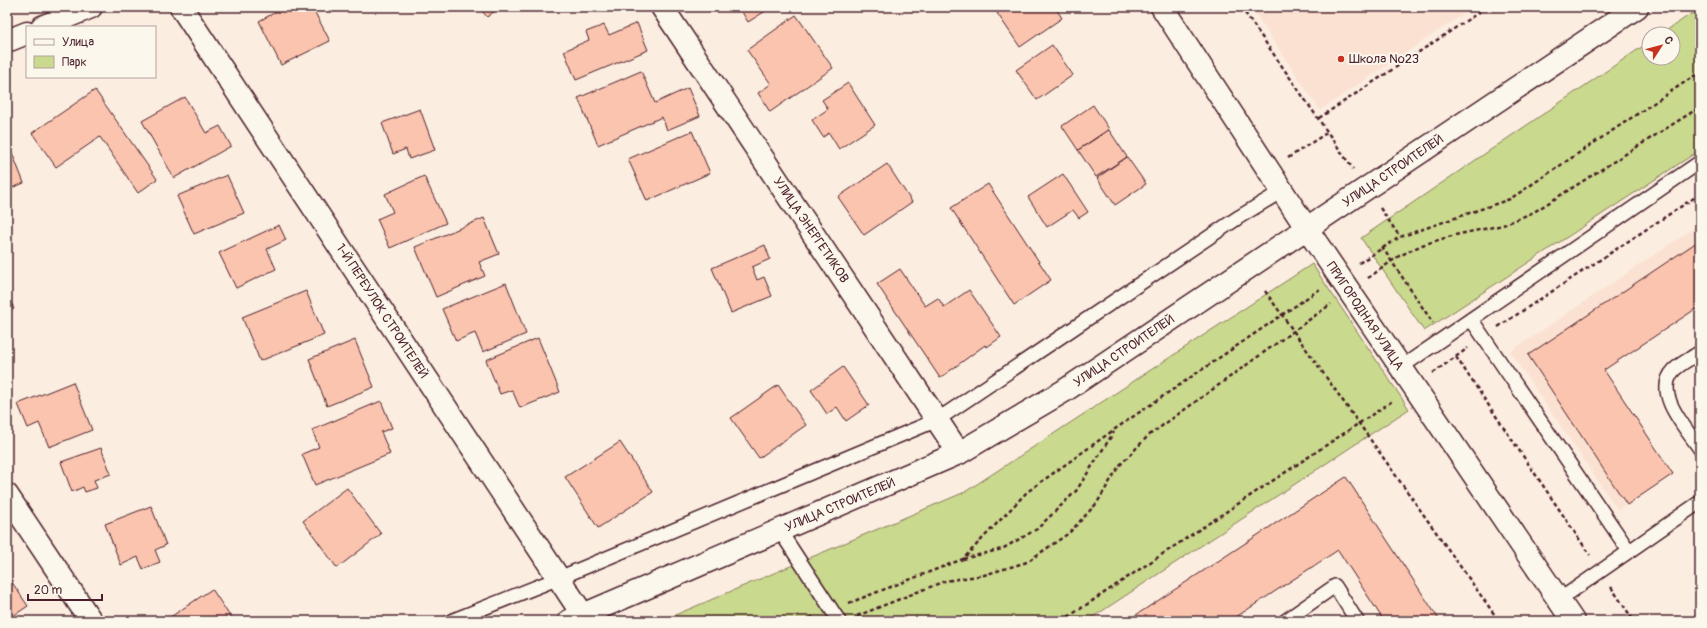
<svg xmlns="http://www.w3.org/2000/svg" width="1707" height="628" font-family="Pangolin,sans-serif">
	<rect width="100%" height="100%" fill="#fbede0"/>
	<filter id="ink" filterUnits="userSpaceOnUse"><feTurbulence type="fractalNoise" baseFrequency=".025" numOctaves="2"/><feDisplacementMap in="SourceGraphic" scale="8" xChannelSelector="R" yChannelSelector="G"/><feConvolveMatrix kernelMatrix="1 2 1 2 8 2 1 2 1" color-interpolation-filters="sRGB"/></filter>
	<g filter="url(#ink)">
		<path fill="#fbe1d1" d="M1251,7H1474L1320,110Z
			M1700,224V240L1528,355L1627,505L1618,510L1510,352Z"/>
		<path fill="#c9d98d" stroke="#8a7c5c" d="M1700,8V150L1424,331L1361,238L1649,42V58H1673V34H1661Z
			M1312,264L1409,409L1087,621H661L965,492Z"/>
		<path fill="#fbc4ae" stroke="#4a1f2b" d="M285,7H312L330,41L281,65L259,21Z
			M479,7H500L487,17Z
			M739,7H772L748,22Z
			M1006,7H1055L1062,18L1020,47L997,13Z
			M796,15L833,68L770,112L758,93L771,84L747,50Z
			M637,23L648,50L576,80L564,51L589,40L586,32L604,25L609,35Z
			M1052,45L1073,75L1037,100L1016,70Z
			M641,71L655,103L688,88L700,116L667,130L662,117L598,145L578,98Z
			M848,83L875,125L839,149L829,133L823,137L812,120L828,109L822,100Z
			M95,90L157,179L138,193L100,137L56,167L32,133Z
			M185,97L206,133L220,126L231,146L174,178L142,121Z
			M1093,105L1109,129L1078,150L1062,126Z
			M420,109L435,150L409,159L406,149L393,154L382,123Z
			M1109,130L1127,157L1096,177L1078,150Z
			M692,131L710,173L647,201L628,159Z
			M7,140L24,183L7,190Z
			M1127,157L1146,184L1115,205L1097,178Z
			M887,164L912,202L864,235L838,197Z
			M1063,174L1088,212L1079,218L1073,210L1047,227L1028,197Z
			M227,175L244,213L194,234L177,196Z
			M424,176L446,223L390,248L377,219L393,212L385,194Z
			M988,184L1051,280L1014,305L951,208Z
			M484,218L499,254L479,262L485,276L436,297L415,247Z
			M279,225L286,240L267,249L276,269L236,288L219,253Z
			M1700,240V306L1604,370L1673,474L1627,505L1528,355Z
			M765,245L770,259L752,267L757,280L764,277L772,296L731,313L712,268Z
			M900,269L925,306L938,298L944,307L969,290L1001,337L987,347L985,345L940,378L877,284Z
			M506,283L526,334L483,352L475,333L456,341L442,309Z
			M306,291L324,335L260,361L242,317Z
			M7,293L14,309L7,312Z
			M538,338L560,392L520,408L512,390L500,394L486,360Z
			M355,340L374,387L327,406L309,359Z
			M843,367L869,405L846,421L837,407L827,414L811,390Z
			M73,382L92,430L49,447L39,423L28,428L18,404Z
			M778,385L806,425L759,458L731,418Z
			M381,401L392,428L381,432L390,454L315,485L302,454L319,447L312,430Z
			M620,442L653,492L598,528L565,477Z
			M101,448L111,474L94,480L97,488L85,492L83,487L72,492L61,462Z
			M1346,477L1440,621H1384L1338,550L1230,621H1127Z
			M347,488L381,534L337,568L303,521Z
			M151,506L166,545L155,550L160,562L143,569L138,557L121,565L105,524Z
			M7,575L28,606L7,620Z
			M212,589L233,621H171L169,618Z"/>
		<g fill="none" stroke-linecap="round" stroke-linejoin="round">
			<defs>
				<path id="service" d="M1471,319L1629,551
					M1700,352C1692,358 1681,363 1674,370C1652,393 1687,429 1700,449
					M1400,368L1700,162
					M780,531L839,621
					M1559,600L1700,502
					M451,621L559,578L937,420L1239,217L1282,191
					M1285,621L1335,586L1357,621"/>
				<path id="minor" d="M181,7L583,615
					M662,7L959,453
					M1162,7L1307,229
					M42,27L91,7
					M7,41L27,33
					M7,495L91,621"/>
				<path id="tertiary" d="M1307,229L1573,621
					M569,621L959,453L1064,391L1637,7"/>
			</defs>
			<use href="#service" stroke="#4a1f2b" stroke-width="16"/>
			<use href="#minor" stroke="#4a1f2b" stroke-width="25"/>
			<use href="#tertiary" stroke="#4a1f2b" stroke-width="25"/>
			<path stroke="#4a1f2b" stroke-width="2.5" stroke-dasharray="4 3" stroke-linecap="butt" d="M1241,7L1353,169
				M1319,118L1487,7
				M1288,158L1328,132
				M1380,208L1400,237
				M1382,247L1433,323
				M1359,263L1400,237L1510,199L1700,72
				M1368,278L1399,256L1422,245L1455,235L1503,225L1534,212L1700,107
				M1265,291L1499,621
				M1498,327L1700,194
				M1456,357L1590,555
				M1433,373L1468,348
				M963,559L1002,549L1037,529L1076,491L1114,432
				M1611,587L1634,621
				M849,603L963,559L1027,492L1115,429L1320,289
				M857,616L945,581L984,575L1027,562L1069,533L1097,503L1119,466L1148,436L1331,304
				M804,621L813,617
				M1062,621L1394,400"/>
			<use href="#service" stroke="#fbf7ec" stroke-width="13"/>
			<use href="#minor" stroke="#fbf7ec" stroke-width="22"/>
			<use href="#tertiary" stroke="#fbf7ec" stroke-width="22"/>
		</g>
	</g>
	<circle fill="#c8321e" stroke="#fbf7ec" stroke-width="1.5" cx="1341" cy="59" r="4"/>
	<g text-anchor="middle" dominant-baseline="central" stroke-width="4" stroke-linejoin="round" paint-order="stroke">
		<g font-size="13" fill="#4a1f2b" stroke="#fbf7ec" text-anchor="start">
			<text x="1349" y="59">Школа №23</text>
		</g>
		<g font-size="13" fill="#4a1f2b" stroke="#fbf7ec">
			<text transform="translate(1393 171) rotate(-34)">УЛИЦА СТРОИТЕЛЕЙ</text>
			<text transform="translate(811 230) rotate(56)">УЛИЦА ЭНЕРГЕТИКОВ</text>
			<text transform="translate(382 311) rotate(57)">1-Й ПЕРЕУЛОК СТРОИТЕЛЕЙ</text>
			<text transform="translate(1365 316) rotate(56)">ПРИГОРОДНАЯ УЛИЦА</text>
			<text transform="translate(1124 351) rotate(-34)">УЛИЦА СТРОИТЕЛЕЙ</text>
			<text transform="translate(840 505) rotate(-23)">УЛИЦА СТРОИТЕЛЕЙ</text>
		</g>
	</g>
	<rect width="1707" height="628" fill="none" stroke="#fbf7ec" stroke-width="24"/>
	<rect x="12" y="12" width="1683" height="604" fill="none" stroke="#4a1f2b" stroke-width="1.5" filter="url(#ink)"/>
	<rect x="26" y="26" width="130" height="52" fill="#fbf7ec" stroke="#b4a19f"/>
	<rect x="34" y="39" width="20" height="6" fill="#fbf7ec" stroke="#b4a19f"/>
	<text x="62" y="46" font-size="12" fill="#4a1f2b">Улица</text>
	<rect x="34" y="56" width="20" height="12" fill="#c9d98d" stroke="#b4a19f"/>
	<text x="62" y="66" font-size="12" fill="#4a1f2b">Парк</text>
	<g transform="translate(1661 46) rotate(54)"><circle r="19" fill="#fbf7ec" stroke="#b4a19f"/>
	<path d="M0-3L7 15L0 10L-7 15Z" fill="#c8321e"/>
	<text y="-6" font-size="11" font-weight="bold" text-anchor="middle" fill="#4a1f2b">С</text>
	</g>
	<path d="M28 594v6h74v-6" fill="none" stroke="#4a1f2b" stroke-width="2"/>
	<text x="34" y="594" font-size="12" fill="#4a1f2b" stroke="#fbf7ec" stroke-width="3" paint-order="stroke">20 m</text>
</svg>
